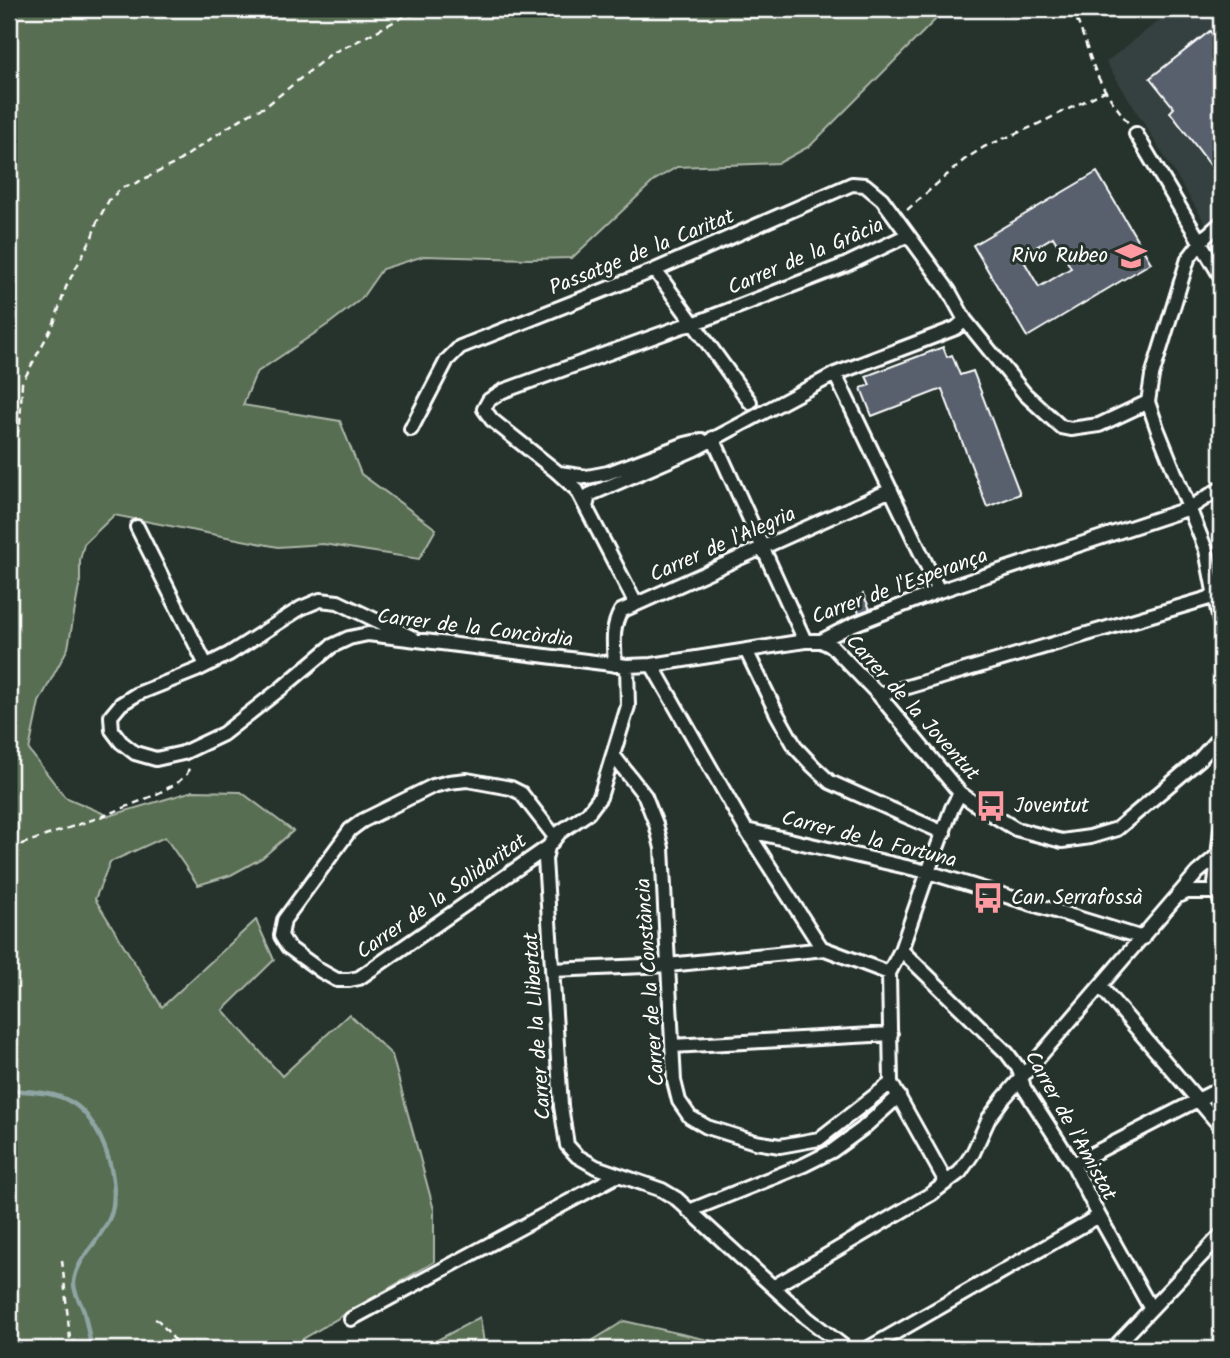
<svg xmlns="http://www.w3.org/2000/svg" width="1230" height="1358" font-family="Kalam,sans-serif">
	<rect width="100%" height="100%" fill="#26332d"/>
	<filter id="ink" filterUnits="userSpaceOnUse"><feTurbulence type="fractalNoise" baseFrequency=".0143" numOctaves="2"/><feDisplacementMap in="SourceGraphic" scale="14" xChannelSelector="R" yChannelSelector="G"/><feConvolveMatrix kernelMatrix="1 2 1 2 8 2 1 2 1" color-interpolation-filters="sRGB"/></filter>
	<g filter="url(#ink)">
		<path fill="#354140" d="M1174,9H1221V211L1206,224L1106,62Z"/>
		<path fill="#586e52" stroke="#acb6a8" stroke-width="2" d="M9,9H946L810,146L779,163L677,167L655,180L572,258L530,259L424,256L382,269L361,299L330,323L256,373L243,405L340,421L361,474L436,529L419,559L323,544L278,547L114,515L84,544L80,560V581L68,648L39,702L29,750L65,797L109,816L193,791L241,792L293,831L262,858L231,875L198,885L165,837L110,862L95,899L162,1007L256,920L274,960L223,1010L282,1076L349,1014L392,1055L434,1210V1262L303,1339L308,1349H76L74,1341L68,1349H9Z
			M480,1317L484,1343L478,1349H421Z
			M624,1321L735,1346L728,1349H579Z"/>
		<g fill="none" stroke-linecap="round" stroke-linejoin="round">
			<path stroke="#8fa5a4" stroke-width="4.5" d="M9,1090C30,1092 53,1091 71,1102C102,1119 123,1185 110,1217C101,1240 77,1257 74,1282C73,1293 81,1302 84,1312C87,1324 89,1337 92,1349"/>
		</g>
		<path fill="#58616e" stroke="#fff" stroke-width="2" fill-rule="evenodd" d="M1210,31L1221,46V179L1170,112L1174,108L1150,78Z
			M1097,172L1151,263L1027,337L973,245ZM1053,237L1071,268L1039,287L1021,256Z
			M943,347L947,357L952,355L960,375L973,371L1020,494L987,507L942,389L872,416L861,388L870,385L866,376Z
			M863,594L870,609L859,613L853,600Z"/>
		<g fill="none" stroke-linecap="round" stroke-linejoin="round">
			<defs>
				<path id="street" d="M1136,134L1221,277
					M1221,223L1205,237L1188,259L1152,376L1148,402L1157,428L1206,550L1221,627
					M655,270L750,402
					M835,374L939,591
					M411,429L447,360L460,347L655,270L852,184L865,185L882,199L949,291L965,320L1025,394L1061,427L1071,429L1099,425L1148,402
					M713,438L805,641
					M559,473L587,477L608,473L685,444L702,440
					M586,507L589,495L695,449L835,374L956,328L965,320
					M137,527L206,665
					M636,604L577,490L556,471L492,420L484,409L489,400L503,391L683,326L693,324L845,265L908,235
					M413,638L338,602L320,600L301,608L229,654L197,670L137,694L121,704L111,716L112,730L121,742L135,753L156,759L183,753L223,734L283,687L332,646L349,638L368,634L627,666L652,665L805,641H821L852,625L939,591L1190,508L1221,488
					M821,641L833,647L878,694L960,793L981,808L1016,829L1062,841L1090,837L1117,829L1200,759L1221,735
					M746,650L777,714L796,748L813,766L830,782L944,833
					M615,665C614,645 611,628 621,611L891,490
					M652,665L746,830L821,947L825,949
					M878,694L894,691L1216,596
					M613,755L645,796L656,824L662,848L674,1081L679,1101L690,1117L707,1127L755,1142L780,1146L819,1139L891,1083
					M1221,829L1215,884L1221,903
					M746,830L928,872L1143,938
					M555,837L521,793L511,788L467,780L449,782L433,786L362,821L350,830L284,920L281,936L288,947L321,971L337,980H349L359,978L548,847L560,832L588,813L600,797L628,706L627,666
					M548,847L545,859L561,1106L567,1145L577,1156L596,1167L662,1190L677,1199L807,1318L847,1349
					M1181,895L1187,892H1218
					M901,950L1007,1053L1019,1069L1024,1088L1073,1164L1099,1216L1151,1309
					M552,970L668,965L825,949L889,973
					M1101,987L1221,1127
					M672,1046L891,1034
					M1073,1164L1221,1088
					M946,1182L891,1083L889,973L901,950L928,872L952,808L960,793
					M689,1211L804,1165L832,1151L862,1129L899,1096
					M773,1287L931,1194L960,1172L973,1153L989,1118L1003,1099L1197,873L1219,854
					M351,1319L618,1175
					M867,1349L1099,1216
					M1113,1349L1221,1235"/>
			</defs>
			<use href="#street" stroke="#fff" stroke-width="18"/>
			<path stroke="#fff" stroke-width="2.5" stroke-dasharray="7 5" stroke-linecap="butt" d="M1072,9C1083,31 1088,55 1098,77C1106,94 1118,109 1129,124
				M907,210L964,160L984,147L1034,126L1105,91
				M9,495L12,489L14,443L20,425L22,383L54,323L66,287L92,237L97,222L109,200L123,187L134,184L176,163L225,129L252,112L265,107L332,53L354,43L403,17L426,12L478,13L486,9
				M9,843L22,844L109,814L155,795L177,783L187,774L190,765
				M62,1260L71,1349
				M155,1319L159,1321L182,1349"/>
			<use href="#street" stroke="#26332d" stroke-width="12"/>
		</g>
	</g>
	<defs>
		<symbol id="university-bare" viewBox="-9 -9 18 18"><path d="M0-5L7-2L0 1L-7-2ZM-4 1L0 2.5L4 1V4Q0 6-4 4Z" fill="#ff9aa2" stroke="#26332d" stroke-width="2.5" paint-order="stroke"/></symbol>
		<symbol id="bus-bare" viewBox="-9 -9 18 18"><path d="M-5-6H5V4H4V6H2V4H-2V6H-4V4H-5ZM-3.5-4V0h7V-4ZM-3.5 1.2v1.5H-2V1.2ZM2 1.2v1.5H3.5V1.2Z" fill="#ff9aa2" stroke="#26332d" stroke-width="2.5" paint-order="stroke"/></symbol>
	</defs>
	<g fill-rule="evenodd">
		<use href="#university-bare" x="1109" y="234" width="44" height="44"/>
		<use href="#bus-bare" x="969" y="784" width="44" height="44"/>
		<use href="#bus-bare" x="966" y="876" width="44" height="44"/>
	</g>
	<g text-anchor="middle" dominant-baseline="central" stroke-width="6" stroke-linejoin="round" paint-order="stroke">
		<g font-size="21" fill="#fff" stroke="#26332d">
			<text transform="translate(642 253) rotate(-22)">Passatge de la Caritat</text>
			<text transform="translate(806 257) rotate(-23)">Carrer de la Gràcia</text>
			<text transform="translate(723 545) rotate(-24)">Carrer de l'Alegria</text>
			<text transform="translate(900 587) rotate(-20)">Carrer de l'Esperança</text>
			<text transform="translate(475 629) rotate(7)">Carrer de la Concòrdia</text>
			<text transform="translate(912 708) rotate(48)">Carrer de la Joventut</text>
			<text transform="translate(869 840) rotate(14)">Carrer de la Fortuna</text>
			<text transform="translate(442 897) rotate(-35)">Carrer de la Solidaritat</text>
			<text transform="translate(651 982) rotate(-94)">Carrer de la Constància</text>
			<text transform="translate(538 1026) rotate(-94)">Carrer de la Llibertat</text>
			<text transform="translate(1070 1126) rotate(61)">Carrer de l'Amistat</text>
		</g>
		<g font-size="21" fill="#fff" stroke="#26332d" text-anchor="start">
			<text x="1108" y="256" text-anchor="end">Rivo Rubeo</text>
			<text x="1014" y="806">Joventut</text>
			<text x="1011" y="898">Can Serrafossà</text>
		</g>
	</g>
	<rect width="1230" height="1358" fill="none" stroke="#26332d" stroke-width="35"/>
	<rect x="18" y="18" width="1195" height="1323" fill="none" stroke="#fff" stroke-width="2.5" filter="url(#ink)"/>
</svg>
